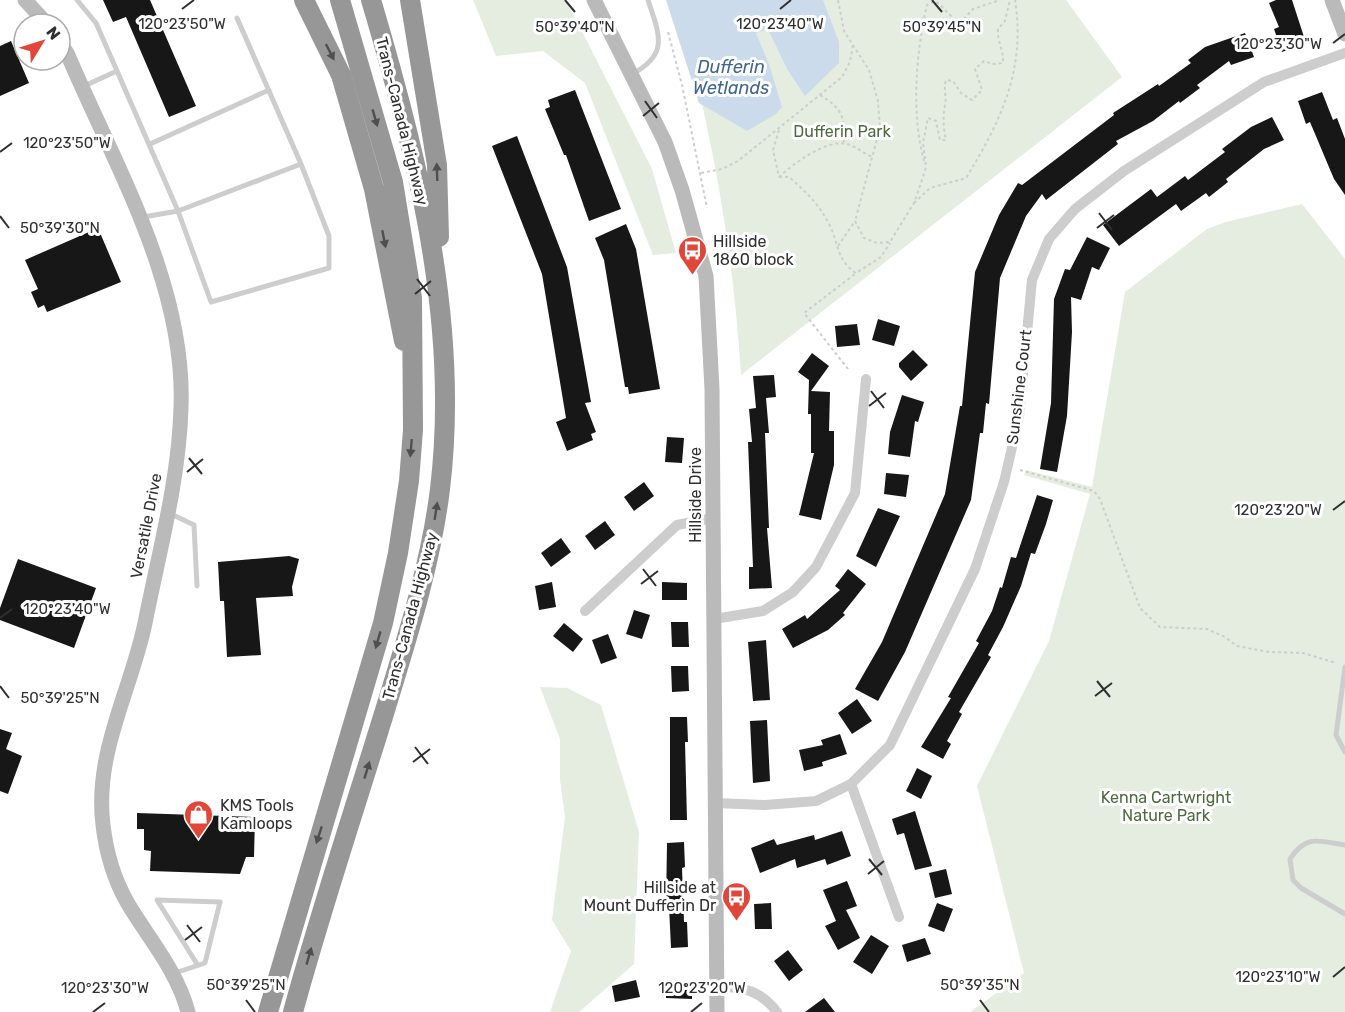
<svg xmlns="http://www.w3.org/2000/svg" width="1345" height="1012" font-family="Rubik,sans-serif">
	<rect width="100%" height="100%" fill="#fff"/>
	<path fill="#e4eddf" d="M473,0H566L652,169L676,253L653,255L585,83L543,51L496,56Z
		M675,0H1066L1122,77L741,375C733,247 711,123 675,0Z
		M1302,204L1345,259V1012H970L1024,973L977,786L1049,641L1090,494L1024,475L1026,470L1092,487L1125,292L1207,229L1226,222Z
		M540,687L567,688L601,705L639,832L634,964L579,1012H550L571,951L552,920L565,817L560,780V739Z"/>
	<path fill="#ccdbeb" d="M666,0H823L839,42V63L805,96L787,69L768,29L756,33L770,67L782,107L776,114L747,131L699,103Z"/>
	<path fill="#171717" d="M103,0H150L196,106L169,117L126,17L113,22Z
		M1276,0H1292L1306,43L1282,52L1274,29L1279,27L1269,3Z
		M1245,33L1254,57L1231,65L1229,61L1197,85L1200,88L1180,103L1179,101L1153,121L1116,141L1118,144L1046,200L1042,194L1026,216L1000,278L989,404L986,403L983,433H980L971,500L905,652L878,701L855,689L882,642L945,494L960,406H962L975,272L999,215L1018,183L1022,185L1114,115L1113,113L1158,84L1159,86L1191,63L1188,60L1205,47Z
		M11,41L29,83L0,96V46Z
		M575,90L621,209L589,221L566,155H564L545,109L550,107L548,100Z
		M1322,92L1333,120L1337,118L1345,139V195L1334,179L1310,122L1306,124L1298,101Z
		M1272,117L1284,140L1264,149L1226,179L1228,182L1209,197L1206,193L1181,211L1176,204L1119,246L1103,225L1151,189L1157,197L1185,176L1188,180L1225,152L1222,149L1251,127Z
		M517,136L567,267L591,402L585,403L596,432L591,434L593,440L567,451L556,422L566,418L542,274L492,146Z
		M626,224L636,249L660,389L629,394L628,387H625L604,260L595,238Z
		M98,228L121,282L47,312L44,305L38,308L31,292L38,289L25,260Z
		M1087,237L1110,248L1099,270L1092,267L1081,300L1071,297L1072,332L1067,416L1057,472L1040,469L1051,403L1054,299L1065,269L1070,270Z
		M878,319L900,326L894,346L872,340Z
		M857,324L860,345L837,347L835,326Z
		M913,350L928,365L911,381L899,367V363Z
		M812,353L829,366L811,391L830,392L829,431H834V465L821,520L799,515L814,453H811V414H808L809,380L798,372Z
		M774,375L776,397L766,398L769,433H765L769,528H767L772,588L749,589V567H753L748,442H752L749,409L756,408L753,376Z
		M902,395L924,402L918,422L915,421L910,457L888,454L890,432Z
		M667,437L684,438L682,463L665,462Z
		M886,473L909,475L906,497L884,494Z
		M644,482L654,496L634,511L624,497Z
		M1037,495L1053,500L1046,524L1035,554L1031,553L1021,586L1003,627L988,655L991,657L959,712L962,714L947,741L951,744L943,759L921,747L951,698L948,697L979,643L976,641L992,611L1000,587L1002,588L1011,557L1016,558Z
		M878,508L900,516L876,567L856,556Z
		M605,521L615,535L595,550L585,536Z
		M561,538L571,552L551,567L541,553Z
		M289,556L299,559L292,587L293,596L256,598L261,655L227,657L224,601H220L218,562Z
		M18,559L96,588L74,648L0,620V608Z
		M848,569L866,584L843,613L845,615L828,630L793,648L782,629L805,615L807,619L840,590L835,586Z
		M552,582L556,607L539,610L535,586Z
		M662,582L687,583V600H662Z
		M634,610L650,615L642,639L626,634Z
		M671,622H688L689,647H672Z
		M564,623L583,639L573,652L553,636Z
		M608,634L617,658L601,664L592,640Z
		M766,640L770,700L753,701L748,642Z
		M671,666H688L689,691L672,692Z
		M857,699L872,721L852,734L838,713Z
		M670,717H687L688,742H685L687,820H670Z
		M767,720L770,781L753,783L750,721Z
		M0,729L12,733L6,749L22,756L8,794L0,791Z
		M840,734L847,754L822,762L823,766L804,771L799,750L823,745L821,740Z
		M917,768L932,776L921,799L906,791Z
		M915,811L932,866L915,870L904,833L897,835L892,819Z
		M137,813L255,817L254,857H246L240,874L150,871L151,851L144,850V829H137Z
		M842,831L851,856L827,865L825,859L797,868L795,859L760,873L751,848L774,839L777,845L814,835L815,840Z
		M684,842L685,867L682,868L684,922H687L688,947L671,948L669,906H666L667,843Z
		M946,869L952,894L935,898L929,873Z
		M847,881L857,906L846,910L860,938L838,950L825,926L836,921L823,890Z
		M771,903L772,929H755L754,904Z
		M937,903L953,909L944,932L928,926Z
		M871,935L889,946L872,974L853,962Z
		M925,938L931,954L907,962L902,945Z
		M788,950L803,970L789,981L774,961Z
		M636,980L640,997L615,1002L612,986Z
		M666,981L692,982V999L666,998Z
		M824,998L835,1012H805Z"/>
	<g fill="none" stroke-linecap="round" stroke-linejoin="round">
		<path stroke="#cdcdcd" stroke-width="2" stroke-dasharray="3 3" stroke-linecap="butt" d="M838,0L844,31L869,70L878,101L880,128L855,221
			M668,32L682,85L707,208
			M820,95C844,110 844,116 844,143
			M779,130L773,150L779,177
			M924,161C911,114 916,52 927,5L935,1C946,8 948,17 961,22L973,9L1000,0
			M701,173L722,169L738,161L842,77L850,62L853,45
			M779,177H789C805,191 819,204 829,224C839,243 836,260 856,273L881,257L890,243
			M779,177C792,165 827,138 847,144C856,146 864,154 873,157
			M914,203L930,188L966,178C1001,121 1026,69 1015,0
			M855,221L864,238L877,243L890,242L914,203L921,183L926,167L923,143L928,118L936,121L940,140H946C943,126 943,117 945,105C947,96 943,90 946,80L953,81L961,93L972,100L982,90L975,69L984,61L992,64L1003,63C1004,50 997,42 998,29L1005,21L1010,0
			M838,246L855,221
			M848,369L804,313L855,274
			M1020,470L1094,491L1100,499L1140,608L1160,627L1207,629L1225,637L1237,646L1269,652L1303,653L1336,663"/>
		<path stroke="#cdcdcd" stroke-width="5" d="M77,0L96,23L117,71L84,86
			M237,18L301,164
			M117,71L178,211L211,302L329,268V236L301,164L178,211L143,217
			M632,74C670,54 659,34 648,0
			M150,144L269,90
			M169,513L194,525L197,586
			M1345,667L1336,735L1345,752
			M1345,845C1319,841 1306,834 1290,859L1293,880L1301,888L1345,914
			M175,973L205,963L220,902L157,900L197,964"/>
		<path stroke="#cdcdcd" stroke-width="10" d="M585,611L677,525L713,518
			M714,619L763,611L793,592L816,567L855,493L866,379
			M851,784L899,917
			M715,803L765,805L816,801L851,784L890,745L975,569L1004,482L1019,417L1032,280L1049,239L1075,209L1124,171L1264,82L1345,53
			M718,986C745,988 760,990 777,1012"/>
		<path stroke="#bababa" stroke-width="15" d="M25,0L47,24
			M594,0L665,142L682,190L706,276L712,389L717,1012
			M1332,0L1345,34
			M60,43L67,53C114,164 186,284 181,408C179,480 159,552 145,623C131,691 94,753 103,825C106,851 114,879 127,902C148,938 177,970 188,1012"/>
		<path stroke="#979797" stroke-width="20" d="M304,0L341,75L374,189L404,341
			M410,0L437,165L439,237
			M268,1012L383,623L398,553L409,481L413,430L412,298L393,182L340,0
			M293,1012C321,909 355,808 386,707C408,635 431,563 440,489C460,323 418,158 371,0"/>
	</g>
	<defs><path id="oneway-solid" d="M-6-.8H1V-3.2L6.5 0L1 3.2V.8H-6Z" transform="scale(1.5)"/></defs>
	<g fill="#4f4f4f">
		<use href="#oneway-solid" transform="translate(330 52) rotate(63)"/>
		<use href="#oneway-solid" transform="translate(375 118) rotate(74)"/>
		<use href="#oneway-solid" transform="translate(437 172) rotate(-92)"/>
		<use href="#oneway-solid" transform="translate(384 239) rotate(79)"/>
		<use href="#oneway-solid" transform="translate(411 448) rotate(95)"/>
		<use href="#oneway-solid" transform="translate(436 511) rotate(-81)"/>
		<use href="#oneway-solid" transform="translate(378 640) rotate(106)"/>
		<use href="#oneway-solid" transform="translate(367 770) rotate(-73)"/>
		<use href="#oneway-solid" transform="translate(319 835) rotate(108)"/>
		<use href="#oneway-solid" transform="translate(309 956) rotate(-74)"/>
	</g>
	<path fill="none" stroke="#303030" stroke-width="2" d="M565,0L575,12M932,0L942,12M182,9L194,0M780,9L791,0M1333,43L1345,34M645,101L657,118M643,116L659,103M0,152L12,143M1099,213L1112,230M0,216L9,228M1097,228L1114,215M417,279L430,296M415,294L431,281M871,391L884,408M869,406L886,393M189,458L202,474M187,472L203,459M1333,510L1345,501M643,569L656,586M641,584L658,571M0,618L12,609M1097,681L1110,697M0,686L9,698M1095,696L1112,683M415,747L428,764M413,762L430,749M869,859L882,875M868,874L884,861M187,925L200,942M185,940L202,927M1333,977L1345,967M246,1000L255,1012M980,1000L989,1012M93,1012L105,1003M691,1012L702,1003"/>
	<defs>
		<symbol id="bus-pin" viewBox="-11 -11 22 30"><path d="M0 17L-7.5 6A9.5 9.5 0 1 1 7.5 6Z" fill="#e0473a" stroke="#fff"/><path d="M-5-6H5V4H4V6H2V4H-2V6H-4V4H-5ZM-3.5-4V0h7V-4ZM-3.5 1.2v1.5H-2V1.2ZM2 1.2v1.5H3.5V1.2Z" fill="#fff"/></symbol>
		<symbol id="shop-pin" viewBox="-11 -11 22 30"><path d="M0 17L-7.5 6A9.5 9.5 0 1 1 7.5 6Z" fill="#e0473a" stroke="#fff"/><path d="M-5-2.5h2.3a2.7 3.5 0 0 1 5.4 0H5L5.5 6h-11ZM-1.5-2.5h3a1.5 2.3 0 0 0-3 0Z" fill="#fff"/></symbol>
	</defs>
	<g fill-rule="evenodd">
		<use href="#bus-pin" x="676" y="234" width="33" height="45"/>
		<use href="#shop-pin" x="182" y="798" width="33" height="45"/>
		<use href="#bus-pin" x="720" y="880" width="33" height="45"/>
	</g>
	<g text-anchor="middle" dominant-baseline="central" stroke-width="6" stroke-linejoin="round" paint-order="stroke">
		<g font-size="16" fill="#303030" stroke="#fff">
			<text transform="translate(402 121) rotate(76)">Trans-Canada Highway</text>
			<text transform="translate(1019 387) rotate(-83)">Sunshine Court</text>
			<text transform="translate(695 495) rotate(-90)">Hillside Drive</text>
			<text transform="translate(146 526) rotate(-79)">Versatile Drive</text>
			<text transform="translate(410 616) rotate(-75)">Trans-Canada Highway</text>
		</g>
		<g font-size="16" fill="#4d6b3f" stroke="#fff">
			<text x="842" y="131">Dufferin Park</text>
			<text x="1166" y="797">Kenna Cartwright<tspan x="1166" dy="18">Nature Park</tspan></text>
		</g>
		<g font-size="16" fill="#303030" stroke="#fff" text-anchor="start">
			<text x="713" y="241">Hillside<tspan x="713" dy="18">1860 block</tspan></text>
			<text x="220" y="805">KMS Tools<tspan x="220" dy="18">Kamloops</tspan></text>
			<text x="716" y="887" text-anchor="end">Hillside at<tspan x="716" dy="18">Mount Dufferin Dr</tspan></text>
		</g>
		<g font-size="18" font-style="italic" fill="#406590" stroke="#fff">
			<text x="731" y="67">Dufferin<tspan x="731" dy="21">Wetlands</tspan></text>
		</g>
	</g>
	<g font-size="15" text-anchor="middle" fill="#303030" stroke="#fff" stroke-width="6" stroke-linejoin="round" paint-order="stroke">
		<text x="182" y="29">120°23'50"W</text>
		<text x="780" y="29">120°23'40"W</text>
		<text x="575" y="32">50°39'40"N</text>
		<text x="942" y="32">50°39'45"N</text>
		<text x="1278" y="49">120°23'30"W</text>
		<text x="67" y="148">120°23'50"W</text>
		<text x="60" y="233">50°39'30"N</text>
		<text x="1278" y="515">120°23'20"W</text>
		<text x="67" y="614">120°23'40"W</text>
		<text x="60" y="703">50°39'25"N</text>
		<text x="1278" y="982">120°23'10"W</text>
		<text x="246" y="990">50°39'25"N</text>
		<text x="980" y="990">50°39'35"N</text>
		<text x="105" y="993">120°23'30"W</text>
		<text x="702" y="993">120°23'20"W</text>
	</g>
	<g transform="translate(42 42) rotate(52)"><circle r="28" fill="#ffffff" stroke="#acacac" stroke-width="1.5"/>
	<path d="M0-4.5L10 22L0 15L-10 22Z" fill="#e0473a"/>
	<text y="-9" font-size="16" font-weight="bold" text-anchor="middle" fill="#303030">N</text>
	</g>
</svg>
